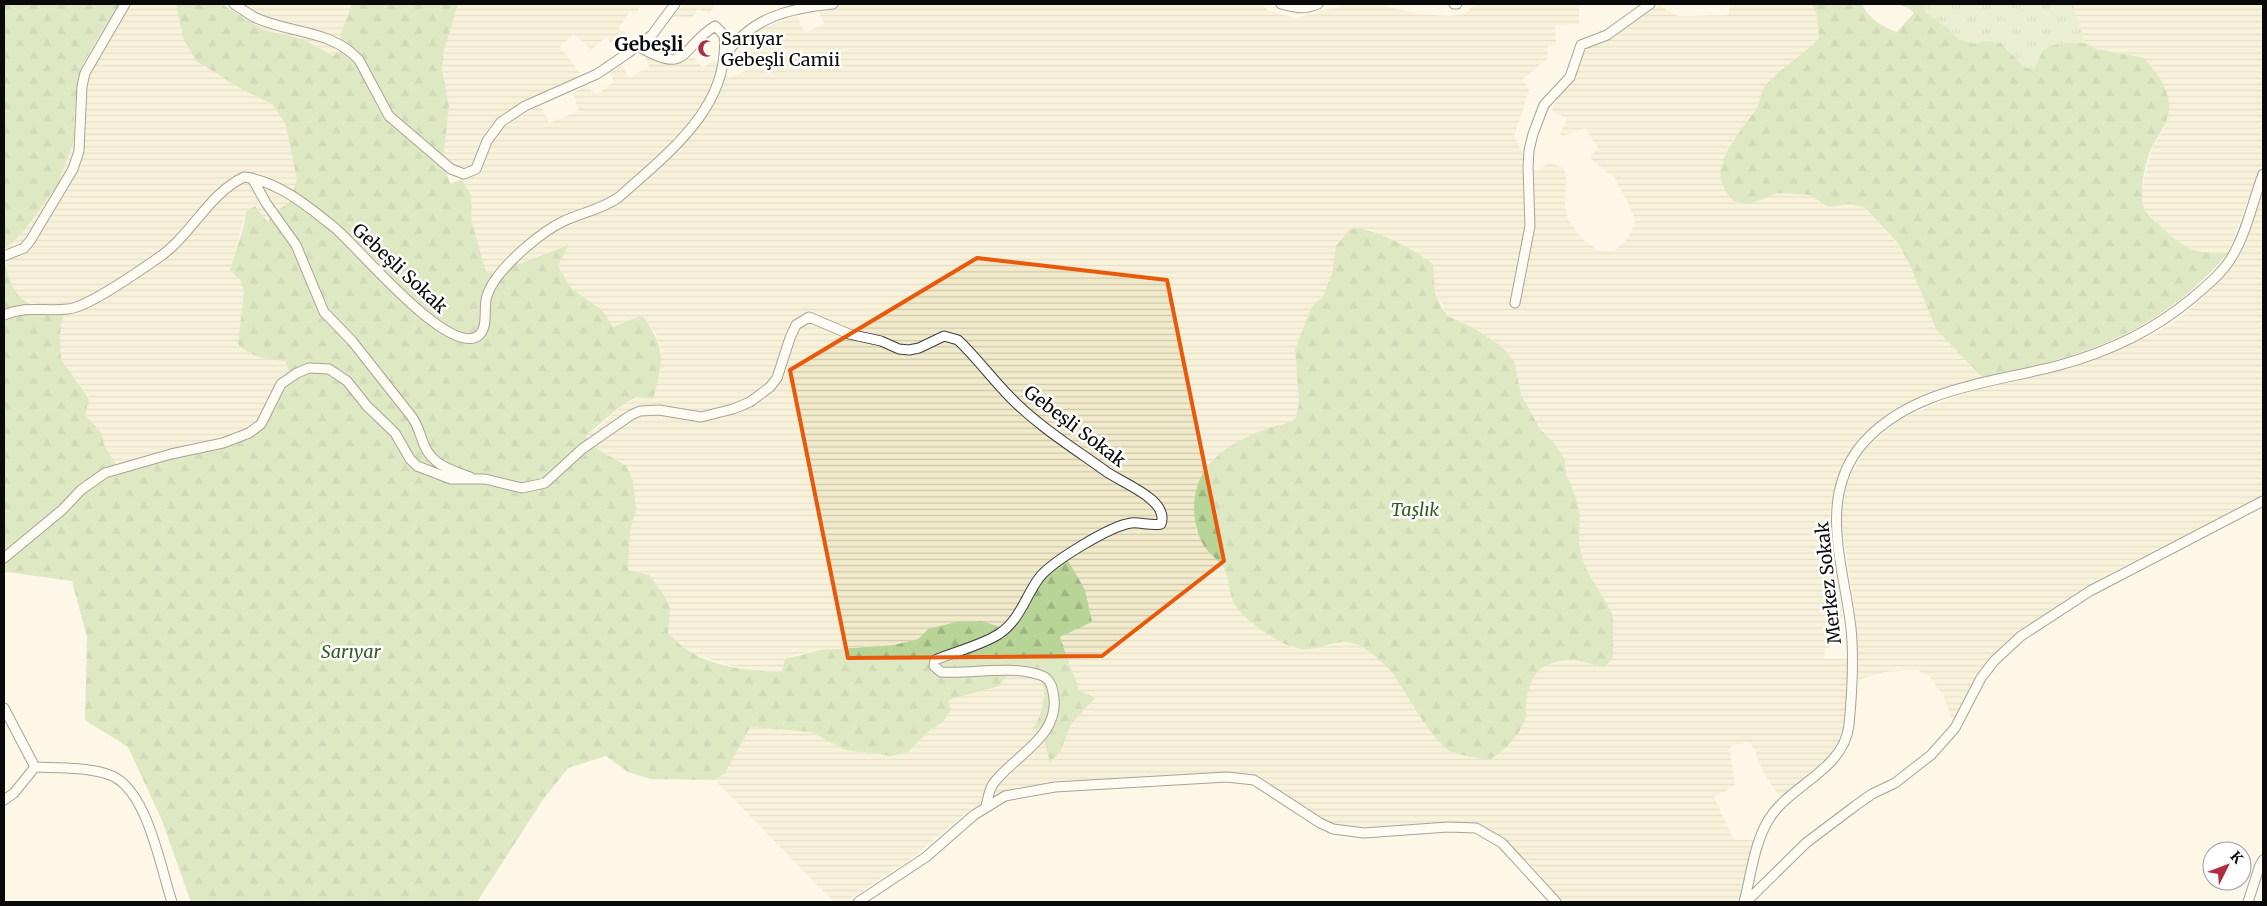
<svg xmlns="http://www.w3.org/2000/svg" width="2267" height="906" font-family="Merriweather,serif">
	<defs>
		<pattern id="farmland-rules" width="6" height="5" patternUnits="userSpaceOnUse" patternTransform="scale(1.25)"><rect width="6" height="5" fill="#f1eacb"/><path d="M0 2.5h6" fill="none" stroke="#cdc7ad"/></pattern>
		<pattern id="grass-tufts" width="24" height="20" patternUnits="userSpaceOnUse" patternTransform="scale(1.25)"><rect width="24" height="20" fill="#d3e4b5"/><path d="M3 7l-1-3M5 7V3M7 7l1-3M15 17l-1-3M17 17v-4M19 17l1-3" fill="none" stroke="#b4c29a"/></pattern>
		<pattern id="forest-firs" width="22" height="20" patternUnits="userSpaceOnUse" patternTransform="scale(1.25)"><rect width="22" height="20" fill="#b8d496"/><path d="M5 1l3.5 6h-7zM16 11l3.5 6h-7z" fill="#9db580"/></pattern>
	</defs>
	<rect width="100%" height="100%" fill="#fdf7e8"/>
	<path fill="url(#farmland-rules)" fill-rule="evenodd" d="M121,4H176L196,61L245,91L272,104L285,123L297,179L290,201L272,215L268,223L255,206L246,212L230,270L241,281L244,292L241,314L244,351L263,358L285,361L290,371L276,382L261,416L253,425L237,437L117,466L104,445L100,432L85,415L89,398L61,359L60,334L64,311L22,300L10,286L4,248L12,243L58,184L74,140V116L80,70L98,37Z
		M222,4H352L340,36L344,47L334,56L303,39L263,30Z
		M458,4H641L636,14L630,11L619,28L636,43L621,55L606,37L591,50L574,34L560,47L583,77L498,120L484,137L475,163L470,170L463,171L443,160L449,106L442,70L444,50Z
		M684,4H715L710,14L698,9L692,18L673,17Z
		M829,4H1261L1269,11L1297,18L1345,4H1378L1419,14L1449,16L1465,14L1475,4H1579V24L1555,25L1556,45L1548,46L1547,59L1522,80L1529,90L1514,136L1524,157L1534,171L1550,163L1564,168L1566,176L1565,207L1568,219L1583,240L1598,250L1613,251L1624,243L1631,232L1635,220L1629,204L1614,178L1591,159L1592,154L1598,148L1585,128L1563,136L1560,134L1567,118L1551,111L1558,97L1574,79L1585,48L1606,40L1660,4L1665,9L1678,16H1686L1729,15V4H1812L1817,16L1819,38L1808,50L1764,87L1756,110L1732,142L1724,160L1766,197L1778,193L1810,195L1829,207L1849,204L1864,207L1897,243L1909,263L1936,329L1982,377L1929,392L1894,409L1859,439L1842,467L1830,512V535L1843,618L1828,619L1830,648H1825L1824,659H1847V710L1843,733L1836,749L1826,759L1780,797L1763,772L1752,745L1747,742L1732,745L1730,749L1735,786L1714,797L1734,840H1754L1742,897L1735,902H1560L1505,842L1479,825L1376,830L1329,826L1252,775L1216,772L1053,784L1011,790L972,808L912,858L845,902H834L715,780L725,773L749,727L811,732L845,750L870,753L881,756L908,752L931,729L943,722L948,700L999,686L1011,671L1029,669L1043,681L1044,702L1033,730L1040,727L1048,754L1060,752L1071,724L1095,698L1079,690L1060,637L1092,622L1063,553L1036,574L1015,613L1000,627L928,629L918,639L893,645L841,648L799,654L785,659L782,672L748,671L690,653L668,634L670,609L649,575L628,570L630,530L636,511L609,455L588,443L586,435L599,427L623,405L639,397L660,376L661,351L656,334L642,315L613,327L603,311L572,289L558,266L567,245L494,274L486,272L472,223L471,196L462,179L471,176L481,169L493,138L501,129L540,105L549,123L579,111L573,93L587,85L596,95L614,82L609,73L621,65L630,78L649,66L643,54L662,64L674,65L693,57L703,68L715,60L729,78L746,71L737,47L743,40L757,30L797,16L805,33L824,24L819,12L828,11ZM1350,229H1369L1433,264L1435,293L1448,315L1474,328L1501,346L1514,361L1520,395L1540,429L1555,444L1565,460L1566,474L1574,492L1580,514L1579,544L1585,567L1612,615L1598,666L1583,660H1570L1552,663L1537,670L1530,682L1527,693L1524,723L1489,760L1451,752L1433,733L1393,674L1380,660L1360,646L1343,640L1328,646L1293,648L1283,642L1233,600L1231,585L1222,565L1196,530V514L1271,428L1283,426L1296,418L1299,403L1295,349L1312,306L1323,297L1332,273L1336,246Z
		M2073,4H2263V161L2228,253L2204,254L2190,250L2175,240L2144,209L2141,196L2144,178L2152,148L2164,129L2169,108L2166,92L2155,71L2144,58L2097,49L2085,43Z
		M2263,192V496L2096,580L2063,606L2012,636L1996,652L1968,691L1954,725L1943,695L1930,677L1917,670L1885,672L1858,680L1856,620L1841,520L1847,481L1867,447L1898,420L1926,408L1979,388L2016,381L2083,363L2154,334L2179,319L2219,283L2240,256Z"/>
	<path fill="url(#grass-tufts)" d="M1921,4H2073L2085,43H2067L2042,52L2034,69L2025,68L2001,43L1987,41L1974,44L1958,39L1949,29L1926,13Z"/>
	<path fill="url(#forest-firs)" d="M4,4H121L98,37L80,70L74,116V140L58,184L23,232L12,243L4,248Z
		M176,4H222L263,30L303,39L333,56L344,47L340,36L352,4H458L444,50L442,70L449,106L443,160L450,184L462,179L471,196L472,223L486,272L494,274L511,257L519,264L568,245L558,266L572,289L603,311L613,327L642,315C666,348 664,361 653,399C649,399 645,397 641,397C627,396 599,427 586,435L588,443L626,466L633,481L636,511L630,530L628,570L649,575L664,595L670,609L668,634C676,639 683,649 692,653C719,668 752,671 782,672L785,659L821,650L894,645L918,639L928,629L956,622L981,621L1001,627L1015,613L1036,574L1063,552L1085,590L1092,622L1060,637L1079,690L1095,698L1071,724L1060,752L1050,762L1040,727L1032,731C1042,714 1050,690 1038,673L1011,671L999,686L948,700L951,710L943,722L931,729L908,752L891,756L845,750L811,732L750,727L725,773L715,780L651,779L628,772L606,756L568,768L542,801L477,902H191L161,818L128,747L85,720L87,637L72,581L7,572L4,574V256C13,299 19,305 64,311L60,334L61,359L89,399L85,415L101,432L104,445L117,466L237,437C246,430 256,425 261,415C273,394 269,387 289,371L285,361C268,359 250,358 238,344L244,292L241,281L230,270L244,225L246,212L255,206L268,223L272,215L290,201L297,179L285,123L272,104L245,91L196,61L183,37Z
		M1812,4H1862C1868,18 1883,28 1897,32L1914,13L1907,7L1896,4H1921L1926,13L1949,29L1958,39L1974,44L1987,41L2001,43L2025,68L2034,69L2042,52L2050,46L2067,43H2085L2097,49L2144,58C2156,72 2170,89 2169,109C2168,124 2159,134 2152,147C2146,159 2137,198 2145,210C2149,217 2158,223 2164,229C2186,251 2198,254 2228,253C2161,332 2081,359 1982,377L1936,329L1909,263L1897,242L1864,207L1849,204L1829,207L1810,195L1778,193L1750,204L1733,201C1728,194 1722,186 1721,178C1717,158 1744,126 1755,111C1760,104 1760,93 1765,86C1780,68 1803,56 1819,38L1817,16Z
		M1358,228C1376,230 1419,252 1433,264L1435,293L1442,308L1448,316L1474,328L1501,346L1514,361L1521,395L1540,429L1555,444L1565,460L1566,474L1574,492L1580,514L1579,544L1585,567L1613,615V658L1605,667C1593,666 1584,660 1571,660C1539,661 1529,676 1526,705C1526,711 1526,720 1523,725C1515,740 1504,751 1489,760C1478,758 1464,756 1452,752C1434,745 1406,692 1393,674C1384,663 1374,655 1362,647C1338,632 1319,656 1293,647C1276,642 1237,616 1232,599C1229,588 1229,577 1223,567C1219,560 1212,556 1207,550C1192,531 1190,497 1202,475C1215,451 1244,437 1269,428C1281,424 1284,426 1296,418L1299,403L1295,349L1312,306L1323,297L1332,273L1336,246L1350,229Z"/>
	<g fill="none" stroke-linecap="round" stroke-linejoin="round">
		<defs>
			<path id="minor" d="M234,4C240,8 247,13 254,17C289,34 331,29 359,60L389,116L451,169L464,174L476,169L487,141L501,122L525,106L597,74L628,53L652,35L675,4
				M1281,4C1295,8 1304,10 1318,4
				M1454,4H1457
				M725,56C750,18 789,8 833,4
				M252,178L266,203L296,245L324,312L352,341L412,417C419,427 420,436 425,447C434,466 452,470 470,477
				M4,256L24,248L30,241L73,169L79,151L82,86L85,73L125,4
				M1515,303L1530,226L1528,167L1529,150L1533,134L1544,105L1570,77L1581,45L1607,35L1650,4
				M4,315C28,305 44,312 68,309C89,307 139,271 158,258C191,236 208,194 244,177C278,181 309,207 335,228C358,247 448,357 478,336C488,329 484,311 486,300C487,294 491,286 495,280C510,259 541,232 564,221C583,212 601,210 619,197C667,154 731,107 724,35L715,26C680,47 689,77 638,46
				M4,558L62,510L81,490L105,473L171,454L223,443L249,433L261,424L281,384L297,373L309,368L329,369L347,381L367,406L395,433L410,459L417,466L451,479H485L522,488L545,483L582,449L631,415L640,411L659,410L701,417L733,409L750,402L770,387L777,378L790,338L796,325L809,317L849,334L881,341L899,349L909,350L919,348L944,336L958,340C977,358 992,379 1010,397C1037,425 1072,447 1104,470C1119,482 1170,499 1161,524C1151,526 1141,522 1131,523C1110,526 1051,562 1039,578C1025,597 1020,620 999,634C980,646 956,651 935,660L934,666L941,672C974,674 1009,665 1040,675C1048,677 1052,685 1053,692C1063,736 1013,756 993,784C989,790 988,799 986,806
				M4,708L35,767
				M35,767C59,768 84,767 107,774C147,785 160,867 172,902
				M4,800L14,793L35,767
				M858,902L926,857L974,815L1005,796L1055,787L1227,777L1254,780L1320,823L1333,829L1364,833L1448,827L1476,828L1502,843L1556,902
				M1744,902C1751,876 1754,843 1769,819C1791,784 1844,770 1849,725C1852,694 1854,659 1851,628C1844,566 1816,496 1864,442C1914,387 1993,383 2060,365C2107,352 2153,331 2191,299C2205,287 2224,272 2233,255C2247,231 2253,201 2263,174
				M1746,902L1806,843L1855,806L1872,794L1895,783L1931,755L1955,728L1981,678L1994,661L2021,636L2090,591L2263,501
				M2248,902L2260,865L2263,860"/>
		</defs>
		<use href="#minor" stroke="#3d3d3d" stroke-width="11"/>
		<use href="#minor" stroke="#fff" stroke-width="9"/>
	</g>
	<path d="M0 0H2267V906H0ZM977,258L1167,280L1224,561L1102,656L848,658L790,370Z" fill="#fdf7e8" fill-opacity=".55" fill-rule="evenodd"/>
	<path fill="none" stroke="#e8590c" stroke-width="4" stroke-linejoin="round" d="M977,258L1167,280L1224,561L1102,656L848,658L790,370Z"/>
	<defs>
		<symbol id="mosque-bare" viewBox="-9 -9 18 18"><path d="M3.5-4.9A6 6 0 1 0 3.5 4.9A5 5 0 1 1 3.5-4.9Z" fill="#af2d41" stroke="#fff" stroke-width="2.5" paint-order="stroke"/></symbol>
	</defs>
	<g fill-rule="evenodd">
		<use href="#mosque-bare" x="694" y="36" width="25" height="25"/>
	</g>
	<g text-anchor="middle" dominant-baseline="central" stroke-width="5" stroke-linejoin="round" paint-order="stroke">
		<g font-size="18" fill="#0a0a0a" stroke="#fff" text-anchor="start">
			<text x="721" y="38">Sarıyar<tspan x="721" dy="21">Gebeşli Camii</tspan></text>
		</g>
		<g font-size="18" fill="#0a0a0a" stroke="#fff">
			<text transform="translate(400 268) rotate(43)">Gebeşli Sokak</text>
			<text transform="translate(1075 426) rotate(37)">Gebeşli Sokak</text>
			<text transform="translate(1828 583) rotate(-96)">Merkez Sokak</text>
		</g>
		<g font-size="18" font-style="italic" fill="#335c20" stroke="#fff">
			<text x="1415" y="509">Taşlık</text>
			<text x="351" y="651">Sarıyar</text>
		</g>
		<g font-size="19" font-weight="bold" fill="#0a0a0a" stroke="#fff">
			<text x="649" y="44">Gebeşli</text>
		</g>
	</g>
	<rect width="2267" height="906" fill="none" stroke="#0a0a0a" stroke-width="10"/>
	<g transform="translate(2227 866) rotate(48)"><circle r="24" fill="#ffffff" stroke="#9d9d9d"/>
	<path d="M0-4L9 19L0 12L-9 19Z" fill="#af2d41"/>
	<text y="-8" font-size="14" font-weight="bold" text-anchor="middle" fill="#0a0a0a">K</text>
	</g>
</svg>
